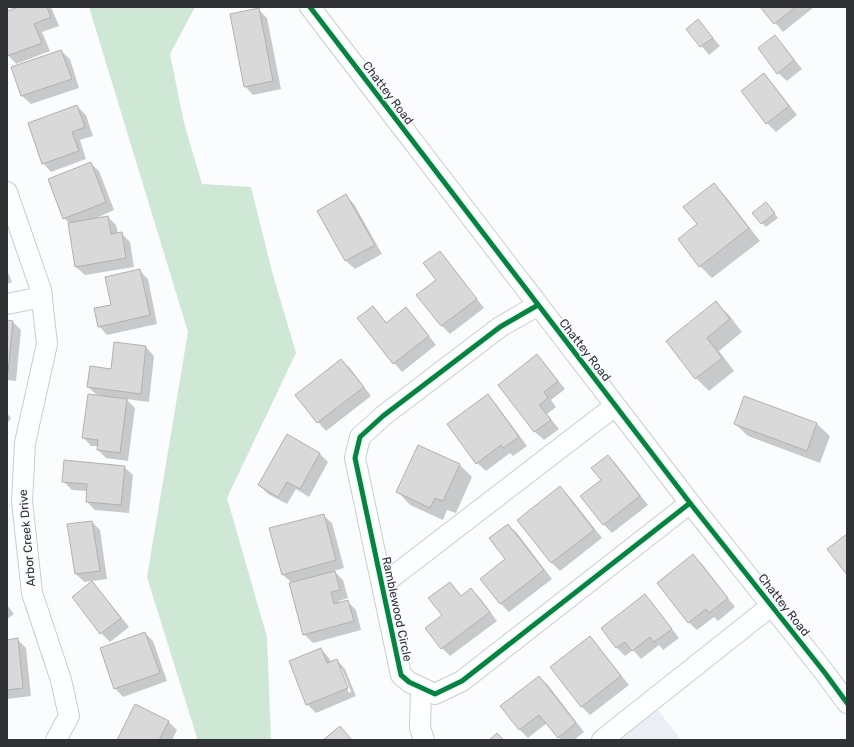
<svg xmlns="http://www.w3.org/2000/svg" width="854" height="747" font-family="Rubik,sans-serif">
	<rect width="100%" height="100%" fill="#fbfcfe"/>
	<path fill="#edeef5" d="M658,710L681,740H620Z"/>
	<path fill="#cee8d5" d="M89,7H195L170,54L184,123L202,184L251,187L273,275L296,353L227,498L267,637L271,740H196L197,738L147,577L188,332Z"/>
	<path fill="#0003" fill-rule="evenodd" d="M21,7H51L59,26L42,32L50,51L16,64L7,54V12Z
		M762,7H814L783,32Z
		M258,9L267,18L281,89L253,95L245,86Z
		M698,20L720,46L709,55L687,29Z
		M774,36L783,45L802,69L787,81L778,73L759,48Z
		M61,51L70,59L79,88L31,104L22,96L13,67Z
		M764,75L772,83L797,115L776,132L767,123L742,91Z
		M77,106L86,115L93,136L80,140L86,159L51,172L43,163Z
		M90,163L99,171L114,210L92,220L108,217L116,225L118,234L121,233L130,242L134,267L85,275L76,267L69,223L64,218Z
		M714,185L726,197L760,241L712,278L700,266L698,224Z
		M346,196L354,204L382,254L355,269L346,261L318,211Z
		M770,207L778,218L766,227L762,223Z
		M440,252L448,261L484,308L450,334L442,326L418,295L437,280Z
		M7,270L12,282L7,284Z
		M139,270L148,279L157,324L107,335L99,326L112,305Z
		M716,303L729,315L742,332L719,351L734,371L709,391L696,378L667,341Z
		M373,307L387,323L406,308L414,317L436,345L402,372L394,363Z
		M7,321L13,322L21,330L16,381L7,380Z
		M115,343L146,347L154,356L149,402L126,399L135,408L128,461L106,458L98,450V446H91L83,437L98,396L88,387L112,370Z
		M537,355L545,364L565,389L551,400L556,407L547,414L559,429L544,440L535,432L499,385Z
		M341,360L350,368L371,396L326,431L318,422L296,395Z
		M487,395L496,404L527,446L513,456L510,453L486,471L477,463Z
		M745,397L817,424L830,436L820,463L748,436L735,424Z
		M7,413L11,418L7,424Z
		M287,436L320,454L328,462L309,497L296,489L287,504L268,494L259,485Z
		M608,456L616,464L648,505L612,533L604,525Z
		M459,464L472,477L456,513L447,510L443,520L410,505L398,492Z
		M124,467L133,475L129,513L95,510L87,502L88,491L72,490L63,481Z
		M560,487L569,496L602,538L560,571L552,563L518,520Z
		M323,515L332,523L344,568L334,571L343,580L348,598L339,601L340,604L348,602L356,610L361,630L313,643L304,634L292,583L283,575Z
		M92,522L100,530L107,579L84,582L76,574Z
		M508,525L517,533L552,579L509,612L501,604L481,579L507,559Z
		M693,556L702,564L735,607L718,621L714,617L697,630L688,622Z
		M92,583L100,591L129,627L110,642L101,633L73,597Z
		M450,583L462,597L471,589L480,598L497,621L450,656L442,648L443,616Z
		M645,595L653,604L679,638L663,650L659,645L641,659L633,650L625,656L617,648L602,628Z
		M7,605L14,614L7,619Z
		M145,633L153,641L167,681L123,697L115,688Z
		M590,638L598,646L629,685L590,715L582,707L552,668Z
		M18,640L26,648L31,696L7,699V641Z
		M321,649L329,658L331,662L337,660L345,669L356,696L316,713L307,704ZM340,669H342L351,692L349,693Z
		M539,677L548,685L584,732L574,740H561L547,723L528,738L520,730L502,706Z
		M168,721L177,730L172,740H118Z"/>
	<path fill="#dad9d9" stroke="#b2b1b1" d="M18,7H47L51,17L34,24L42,43L7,56V11Z
		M760,7H796L774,24Z
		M259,8L273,81L244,87L230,14Z
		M698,19L713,38L700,47L686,29Z
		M775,35L794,60L777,74L758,48Z
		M61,50L72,79L21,96L11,67Z
		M764,73L789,106L766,124L741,91Z
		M77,105L85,127L72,132L79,151L42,164L28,123Z
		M91,162L106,202L63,219L48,179Z
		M714,183L749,228L699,267L678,239L697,224L683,207Z
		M346,194L375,245L345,261L317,211Z
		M766,202L775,213L761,224L752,213Z
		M108,216L111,234L122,232L126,258L75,267L68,223Z
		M440,251L477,299L441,326L416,295L436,280L423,263Z
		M140,269L150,315L98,327L94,308L111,305L105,277Z
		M716,301L730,319L707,338L722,358L695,379L666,341Z
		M373,306L386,323L406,307L429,336L393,364L357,318Z
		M7,320L13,321L8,373H7Z
		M114,342L146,346L141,394L87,387L90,366L111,369Z
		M537,354L558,381L544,392L548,398L539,405L551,420L534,432L498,385Z
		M341,359L364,387L317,423L295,395Z
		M88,394L127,399L120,453L97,450L98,440L82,438Z
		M488,394L519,437L503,448L501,445L476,464L447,424Z
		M744,396L817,423L807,451L734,424Z
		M287,434L320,453L300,489L287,482L278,497L258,485Z
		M418,445L460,464L443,501L435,498L430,508L396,492Z
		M608,455L640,496L603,525L580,496L601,480L591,468Z
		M64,460L125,466L121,505L86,502L87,484L62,482Z
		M560,486L594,530L551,563L517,520Z
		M324,514L336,560L282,575L269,528Z
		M92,521L100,571L75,574L67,524Z
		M508,524L544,570L500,604L480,579L505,559L489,538Z
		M847,534V575L827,549Z
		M693,554L728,598L709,613L706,609L688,623L657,583Z
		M335,571L340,590L331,592L334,604L348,600L354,621L303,635L289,583Z
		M92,581L121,618L100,634L72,597Z
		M450,582L461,596L471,588L490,612L441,649L425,628L442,615L428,598Z
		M645,594L672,629L654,642L650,637L632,651L625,642L616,648L601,628Z
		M145,632L160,673L114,689L100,648Z
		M590,636L621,676L581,707L550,667Z
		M18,638L23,688L7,690V640Z
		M321,648L327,663L337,659L348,688L306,705L289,661Z
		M539,676L576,723L558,738L539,715L519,730L500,706Z
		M135,704L169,721L159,740H117Z
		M340,726L352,740H323Z
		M497,733L504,740H489Z"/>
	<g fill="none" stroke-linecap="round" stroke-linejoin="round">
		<defs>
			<path id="minor" d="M310,7L690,503L825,673L847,703
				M7,192L41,290L47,344L25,443L22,501L32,593L61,680L69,716L56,740
				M7,304L42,297
				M538,305L500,327L383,416L360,437L355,458L401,675L409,682L435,694L462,681L690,503
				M382,585L615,406
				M421,688L420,728L424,740
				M602,740L771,606"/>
		</defs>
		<use href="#minor" stroke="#cbccce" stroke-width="22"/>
		<use href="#minor" stroke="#feffff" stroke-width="20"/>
		<defs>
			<path id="cycleway" d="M310,7L690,503L825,673L847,703
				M538,305L500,327L383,416L360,437L355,458L401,675L409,682L435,694L462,681L690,503"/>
		</defs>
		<use href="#cycleway" stroke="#fafbff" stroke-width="8"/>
		<use href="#cycleway" stroke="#00873e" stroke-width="5"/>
	</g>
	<g text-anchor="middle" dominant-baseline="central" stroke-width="3" stroke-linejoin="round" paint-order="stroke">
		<g font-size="12" fill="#313236" stroke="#fafbff">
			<text transform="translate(388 93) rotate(53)">Chattey Road</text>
			<text transform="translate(585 350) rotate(52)">Chattey Road</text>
			<text transform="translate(27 538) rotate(-95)">Arbor Creek Drive</text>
			<text transform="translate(784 605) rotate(52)">Chattey Road</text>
			<text transform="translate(397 609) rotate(78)">Ramblewood Circle</text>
		</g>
	</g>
	<rect width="854" height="747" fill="none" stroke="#313236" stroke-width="16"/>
</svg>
